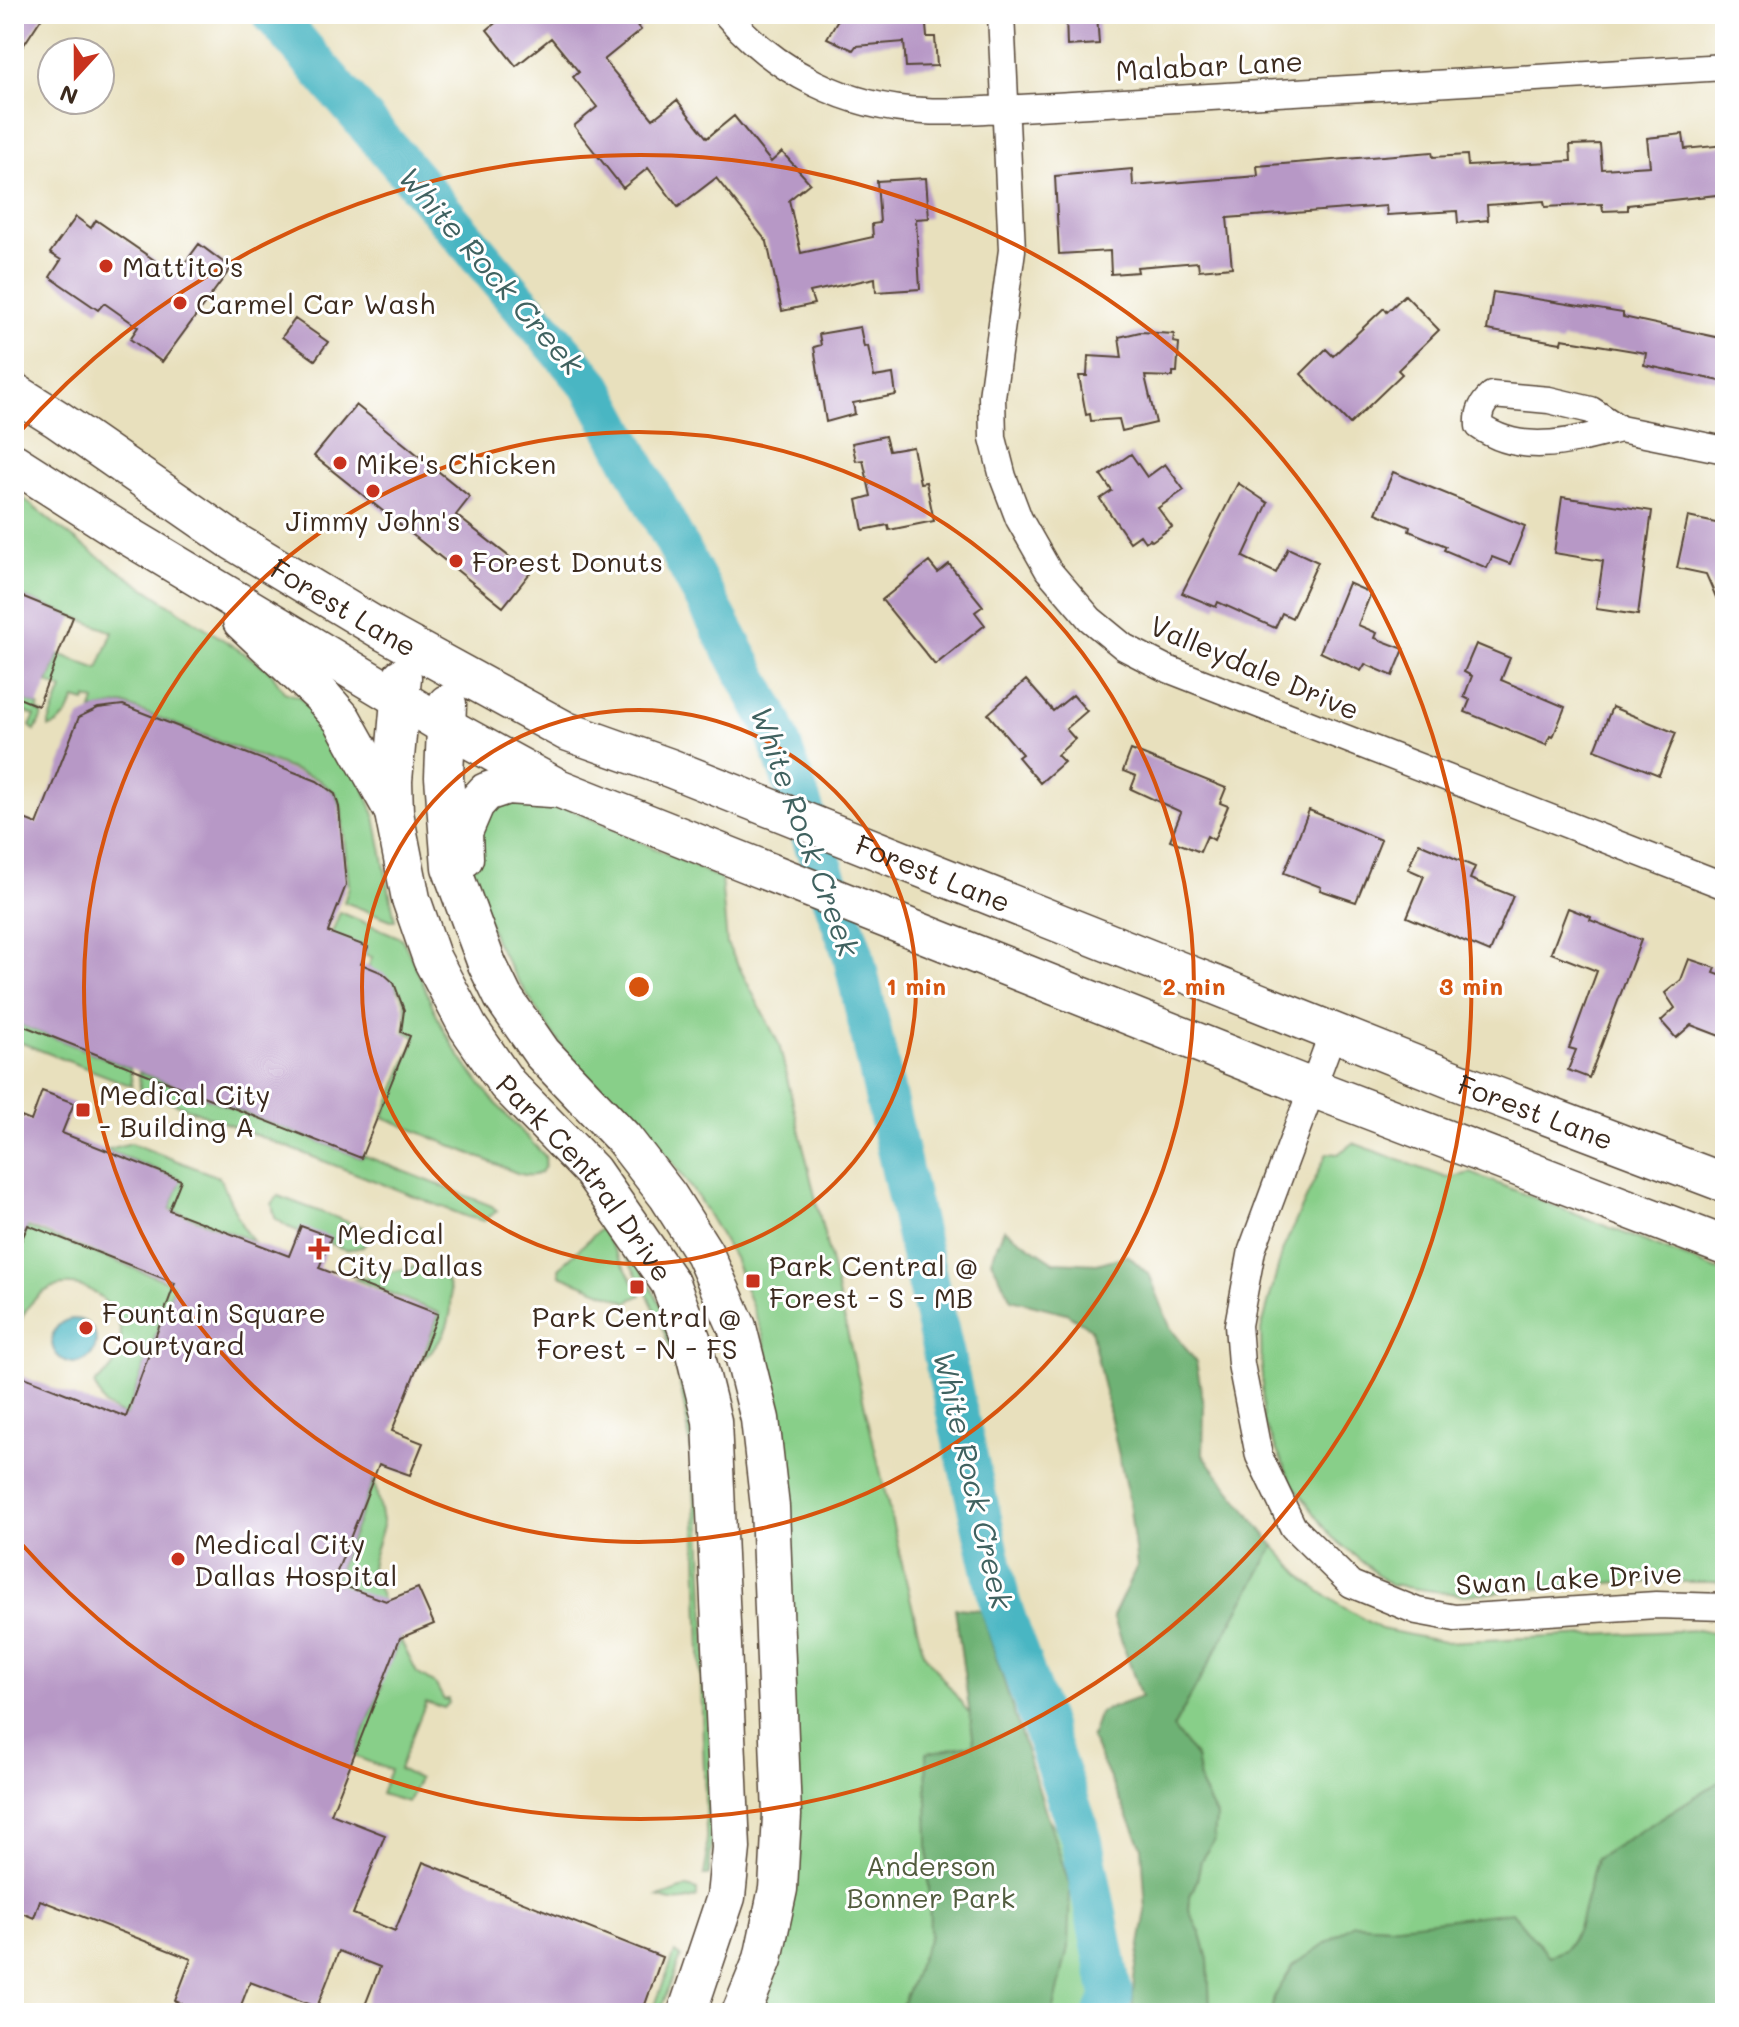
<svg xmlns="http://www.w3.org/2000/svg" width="1739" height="2027" font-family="Mali,sans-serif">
	<rect width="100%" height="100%" fill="#fff"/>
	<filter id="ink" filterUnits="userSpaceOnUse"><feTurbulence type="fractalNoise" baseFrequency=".0125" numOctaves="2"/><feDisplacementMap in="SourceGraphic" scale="16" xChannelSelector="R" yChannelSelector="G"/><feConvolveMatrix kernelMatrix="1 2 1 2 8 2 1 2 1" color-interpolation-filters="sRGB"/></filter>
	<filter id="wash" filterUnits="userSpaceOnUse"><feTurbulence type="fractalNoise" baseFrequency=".006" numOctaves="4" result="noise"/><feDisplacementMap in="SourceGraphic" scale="32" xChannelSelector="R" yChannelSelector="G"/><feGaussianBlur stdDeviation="1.8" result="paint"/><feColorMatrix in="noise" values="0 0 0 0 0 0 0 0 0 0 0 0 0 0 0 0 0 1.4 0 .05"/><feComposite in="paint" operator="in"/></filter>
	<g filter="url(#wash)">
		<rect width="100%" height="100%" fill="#e8e0bd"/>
		<path fill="#88cf89" stroke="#627c54" stroke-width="2" d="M14,490C89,557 177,608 260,664L270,671L284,692L300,697L331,734L364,787L375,817L395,920H391L344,902L349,887L341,807L335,793L317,779L123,704L92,710L95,701L87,698L85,702L75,699C70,710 62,726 49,727V723L62,689L48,683L59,654L98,669L113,632L14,593Z
			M14,696L39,706L37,711L43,714L35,731L30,726L35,716L14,707Z
			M498,798L555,802L721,879L727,944L779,1044L923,1652L1072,1850L1106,1997L1099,2013H758L788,1510L784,1450L775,1388L763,1336L734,1258L699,1199L670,1159L637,1123L580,1069L551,1032L512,971L495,941L472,872L469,833Z
			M340,912L401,938C418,965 429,1003 445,1032C471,1079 508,1118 545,1156C548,1176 532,1178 517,1173L383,1117L416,1037L404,1031C413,999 396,980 368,968L372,957L329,940Z
			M14,1022L130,1068L132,1086L14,1040Z
			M139,1072L361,1158L363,1155L492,1206L497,1211L484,1221L468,1217L140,1090Z
			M131,1143L219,1177L244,1230L253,1241L170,1209L181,1179L106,1150Z
			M1353,1143L1447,1178L1471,1173L1725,1273V1582H1620L1464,1595L1390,1585L1331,1536L1292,1483L1263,1421L1261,1330L1283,1249L1327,1153L1338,1154Z
			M278,1196L364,1228L369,1238L363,1247L346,1250L288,1227L275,1218L272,1204Z
			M604,1223L612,1226L634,1257L668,1318L697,1426L713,1826L709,1875H704L707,1858C705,1779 701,1701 699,1622C696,1527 698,1424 665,1334C650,1294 627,1258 604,1223Z
			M28,1227L174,1284L126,1417L105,1406L94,1384C162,1341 87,1250 35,1299C23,1310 20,1324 14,1336V1263Z
			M601,1228L641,1295L627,1302L560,1275L559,1268Z
			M428,1264C457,1275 455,1314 442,1337C437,1346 428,1354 421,1362L439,1313L355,1279Z
			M374,1479L383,1526L372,1561L371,1570L383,1602H326Z
			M1274,1546L1307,1582L1341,1606L1381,1629L1444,1642L1698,1630L1725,1636V1778L1596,1859L1578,1929L1565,1950L1549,1957L1432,1922L1390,1926L1353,1924L1274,1997L1271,2013H1210L1208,1960L1201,1934L1189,1911L1190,1896L1197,1880L1201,1860L1214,1840L1216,1816L1201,1786L1196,1758L1173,1728Z
			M400,1639L417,1673L436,1685L444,1700L448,1699L449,1703L444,1708L426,1702L399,1769L419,1779L408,1802L381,1794L390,1770L354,1756L382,1686L362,1677L389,1665Z
			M687,1887L697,1890V1897C683,1903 672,1903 658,1897Z
			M675,1953L681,1957L659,2013H652Z"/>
		<path fill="#6eb275" stroke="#546e4a" stroke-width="2" d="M1004,1229L1054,1262L1097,1264L1128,1255L1150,1276L1170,1327L1196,1362L1204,1405L1203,1455L1274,1546L1173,1728L1196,1758L1201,1786L1216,1816L1214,1840L1201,1860L1197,1880L1190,1896L1189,1911L1201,1934L1208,1960L1210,2013H1132L1134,1979L1146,1911L1142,1847L1091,1738L1100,1712L1141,1697L1113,1616L1137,1566L1129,1501L1091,1329L1066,1313L1011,1299L991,1260Z
			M955,1608L981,1610L1070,1887L1068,1947L1053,2013H899L930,1935L926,1753L974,1744Z
			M1725,1778V1914L1720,1918L1725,1951V2013H1271L1274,1997L1293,1966L1353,1924L1390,1926L1512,1912L1549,1956L1565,1950L1578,1929L1596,1859Z"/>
		<path fill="#48b6c3" stroke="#427070" stroke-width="2" d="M52 1341a22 22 0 1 1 44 0a22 22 0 1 1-44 0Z"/>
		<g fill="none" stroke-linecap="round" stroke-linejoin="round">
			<path stroke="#48b6c3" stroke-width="42" d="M273,14L593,388L773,724L853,954L1000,1603L1081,1837L1112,1996L1105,2013"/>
		</g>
		<g id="blocks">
			<path fill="#b798c6" d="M14,14H44L14,60Z
				M506,14H627L641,30L604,60L653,119L677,100L707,138L734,116L771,162L782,152L810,183L789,200L801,253L873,237L872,224L880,223L877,181L926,178L929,218L916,219L920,289L876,292L875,278L810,292L814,304L782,311L767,242L716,178L678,207L648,168L623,188L574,126L597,107L573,77L579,72L551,38L516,66L487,30Z
				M841,14H925L927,37H935L937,66L906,67L904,42L856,46L853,50L827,38Z
				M1066,14H1097L1099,44L1067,46Z
				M1683,134L1685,149L1725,145V194L1628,205V210L1603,211L1602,204L1545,207L1544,201L1487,205L1488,220L1458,223L1457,211L1387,215L1386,206L1227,218L1232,267L1199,270L1198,262L1137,267L1138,272L1111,274L1110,251L1059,254L1055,176L1132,169L1133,186L1258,176L1257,166L1432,152L1433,157L1467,155L1468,166L1571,161L1570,145L1600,144L1602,169L1650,166L1647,138Z
				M76,217L91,228L96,220L176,275L199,244L231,268L162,362L130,339L138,327L104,303L98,310L50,277L61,260L50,253Z
				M1493,292L1623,313V317L1725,339V382L1644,365L1646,353L1562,339L1561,343L1487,330Z
				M1405,295L1439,330L1398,370L1402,374L1350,424L1301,374L1326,349L1333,356L1384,308L1387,312Z
				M295,319L328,342L315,360L282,337Z
				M860,327L864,347L868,346L874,377L893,374L896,395L853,403L855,414L826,422L814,347L821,345L819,334Z
				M1140,332L1174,334L1173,342L1179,343L1177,372H1173V377L1145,376L1156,423L1122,431L1119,419L1091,421L1090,414L1086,415L1079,376H1087L1088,356L1122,358L1119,337Z
				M356,405L470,497L456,515L530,573L503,607L314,456Z
				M885,436L889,451L913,447L920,483L926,482L934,521L889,530L888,525L863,530L857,500L871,496L863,460L856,461L852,443Z
				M1131,454L1147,477L1165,464L1184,490L1158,508L1172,527L1152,541L1150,539L1145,542L1140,535L1130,542L1100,499L1112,491L1101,475Z
				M1393,472L1525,526L1510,564L1492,557L1487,568L1444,550L1446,546L1409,531L1410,527L1376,513Z
				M1238,483L1268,503L1243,557L1276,573L1288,548L1318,562L1292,618L1282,613L1275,628L1218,602L1216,607L1182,593Z
				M1562,497L1652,511L1638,615L1596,609L1603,561L1554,553Z
				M1688,517L1725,525V618L1706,574L1677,568Z
				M929,562L938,573L949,564L983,606L975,612L985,625L935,665L882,600Z
				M1348,583L1371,593L1358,625L1377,633L1375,638L1404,649L1393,676L1365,664L1361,671L1320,652Z
				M14,593L73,617L38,706L14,696Z
				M1476,644L1510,658L1501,680L1565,707L1553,737L1550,736L1546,745L1465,712L1470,700L1464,697L1472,676L1464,672Z
				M1026,680L1053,711L1073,695L1087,711L1066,729L1075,739L1057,755L1064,762L1040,783L1018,757L1022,754L988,714Z
				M123,705L317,781L335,794L339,807L346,885L328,932L368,947L361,964L383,973L394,983L404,1010L401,1032L410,1036L361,1158L14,1022V815L37,824L79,717L98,708Z
				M1612,707L1676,733L1659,775L1595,750Z
				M1131,750L1226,788L1220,803L1228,806L1214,840L1207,836L1200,852L1170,840L1181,812L1131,789L1136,776L1123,771Z
				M1309,810L1381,840L1356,902L1320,890L1321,887L1284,873Z
				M1419,843L1475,867L1470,879L1513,896L1490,952L1407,917L1424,876L1408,869Z
				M1568,908L1591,917L1590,920L1641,940L1589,1078L1568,1070L1576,1050L1569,1048L1597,971L1551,953Z
				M1689,959L1716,968L1714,973L1725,977V1038L1691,1025L1676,1038L1661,1021L1675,1008L1665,993L1681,980Z
				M42,1091L74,1103L62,1133L181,1180L169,1210L289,1256L301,1226L331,1237L319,1268L438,1314L392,1431L423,1443L410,1475L379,1464L333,1582L386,1601L418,1588L434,1624L400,1638L331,1814L385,1835L353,1914L395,1931L423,1862L662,1957L642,2013H362L380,1967L339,1951L317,2007L250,1982L238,2013H206L175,2001L191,1959L40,1900L34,1918L14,1910V1373L126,1417L175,1283L28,1225L14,1257V1114L31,1121Z"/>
		</g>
	</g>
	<g filter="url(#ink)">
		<use href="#blocks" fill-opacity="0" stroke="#554536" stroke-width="2"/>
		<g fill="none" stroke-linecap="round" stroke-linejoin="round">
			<defs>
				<path id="street" d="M726,14C776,72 847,108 924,111C950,113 977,110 1004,109L1725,67
					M1001,14L1012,250L992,397L993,438L1003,477L1019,519L1048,570L1090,619L1124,647L1165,668L1725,886
					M1620,429C1573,441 1522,457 1479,426C1478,412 1482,404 1492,395L1549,400L1591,410L1620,429L1725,450
					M1333,1032L1252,1250L1238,1325L1241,1364L1259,1456L1293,1527L1351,1584L1417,1611L1455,1618L1656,1605L1725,1607"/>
				<g id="secondary">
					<path id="s1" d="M14,392L57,419L233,541L383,631L566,731L670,768L1466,1085L1725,1183"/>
					<path d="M14,463L117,529L447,727L558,788L1312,1088L1725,1246"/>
					<path d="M242,621L321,695L342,719L394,812"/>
					<path id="s2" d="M402,677L393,781L394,813L411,899L432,959L468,1027L507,1084L592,1171L670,1283L692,1341L712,1421L731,1848L726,1897L687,2013"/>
					<path d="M447,704L444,777L451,867L487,964L503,997L542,1053L623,1138L668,1196L704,1253L737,1327L760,1419L770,1507L782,1815L778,1889L763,1959L741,2013"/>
					<path d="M464,858L463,832L475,804L486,792L507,785L551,788"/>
				</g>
			</defs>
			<use href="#street" stroke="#554536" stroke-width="29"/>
			<use href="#secondary" stroke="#554536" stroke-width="41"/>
			<use href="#street" stroke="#fff" stroke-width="26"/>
			<use href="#secondary" stroke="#fff" stroke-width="38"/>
		</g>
	</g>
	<g fill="none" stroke="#d7540e" stroke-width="4">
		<circle cx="639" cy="987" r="277"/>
		<circle cx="639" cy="987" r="555"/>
		<path d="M16 436A832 832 0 1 1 16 1538"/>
	</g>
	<g fill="#c8321e" stroke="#fff" stroke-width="3">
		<circle cx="106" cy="266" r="8"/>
		<circle cx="180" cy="303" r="8"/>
		<circle cx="340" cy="463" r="8"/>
		<circle cx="373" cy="491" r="8"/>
		<circle cx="456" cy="561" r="8"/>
		<rect x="75" y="1102" width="16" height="16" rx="4"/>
		<path d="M315 1237h8v8h8v8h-8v8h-8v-8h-8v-8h8z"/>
		<rect x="745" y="1273" width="16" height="16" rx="4"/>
		<rect x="629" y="1279" width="16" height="16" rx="4"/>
		<circle cx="86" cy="1328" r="8"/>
		<circle cx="178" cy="1559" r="8"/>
	</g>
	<g text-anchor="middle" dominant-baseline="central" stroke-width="6" stroke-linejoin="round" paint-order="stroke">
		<g font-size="28" fill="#3b2a1e" stroke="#fff">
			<text transform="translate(1209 65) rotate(-3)">Malabar Lane</text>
			<text stroke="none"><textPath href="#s1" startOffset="394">Forest Lane</textPath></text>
			<text transform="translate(1255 667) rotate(23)">Valleydale Drive</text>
			<text stroke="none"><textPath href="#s1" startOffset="1042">Forest Lane</textPath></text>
			<text stroke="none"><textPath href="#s1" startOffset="1690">Forest Lane</textPath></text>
			<text stroke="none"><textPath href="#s2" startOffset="556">Park Central Drive</textPath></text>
			<text transform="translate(1569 1578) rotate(-3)">Swan Lake Drive</text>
		</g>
		<g font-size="28" fill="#3b2a1e" stroke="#fff" text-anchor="start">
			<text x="122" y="266">Mattito's</text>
			<text x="196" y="303">Carmel Car Wash</text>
			<text x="356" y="463">Mike's Chicken</text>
			<text x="373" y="520" text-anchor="middle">Jimmy John's</text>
			<text x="472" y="561">Forest Donuts</text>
			<text x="99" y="1094">Medical City<tspan x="99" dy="32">- Building A</tspan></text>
			<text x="337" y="1233">Medical<tspan x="337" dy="32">City Dallas</tspan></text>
			<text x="769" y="1265">Park Central @<tspan x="769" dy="32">Forest - S - MB</tspan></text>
			<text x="102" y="1312">Fountain Square<tspan x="102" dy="32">Courtyard</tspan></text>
			<text x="637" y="1316" text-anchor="middle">Park Central @<tspan x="637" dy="32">Forest - N - FS</tspan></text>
			<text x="194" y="1543">Medical City<tspan x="194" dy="32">Dallas Hospital</tspan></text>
		</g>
		<g font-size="28" fill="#525c3e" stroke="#fff">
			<text x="931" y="1865">Anderson<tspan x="931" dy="32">Bonner Park</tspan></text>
		</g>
		<g font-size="30" font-style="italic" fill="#406260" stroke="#fff">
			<text transform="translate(492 270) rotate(49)">White Rock Creek</text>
			<text transform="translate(806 831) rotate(70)">White Rock Creek</text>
			<text transform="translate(974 1480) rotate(77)">White Rock Creek</text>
		</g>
	</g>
	<circle cx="639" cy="987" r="12" fill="#d7540e" stroke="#fff" stroke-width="4"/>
	<g font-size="24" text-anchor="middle" font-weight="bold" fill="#d7540e" stroke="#fff" stroke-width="6" stroke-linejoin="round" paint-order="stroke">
		<text x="916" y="995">1 min</text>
		<text x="1194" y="995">2 min</text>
		<text x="1471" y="995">3 min</text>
	</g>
	<rect width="1739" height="2027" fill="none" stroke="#fff" stroke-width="48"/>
	<g transform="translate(76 76) rotate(201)"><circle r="38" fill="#ffffff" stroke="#b1aaa5" stroke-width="2"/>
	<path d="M0-6L14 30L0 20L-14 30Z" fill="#c8321e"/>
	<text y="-12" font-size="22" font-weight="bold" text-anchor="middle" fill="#3b2a1e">N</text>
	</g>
</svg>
